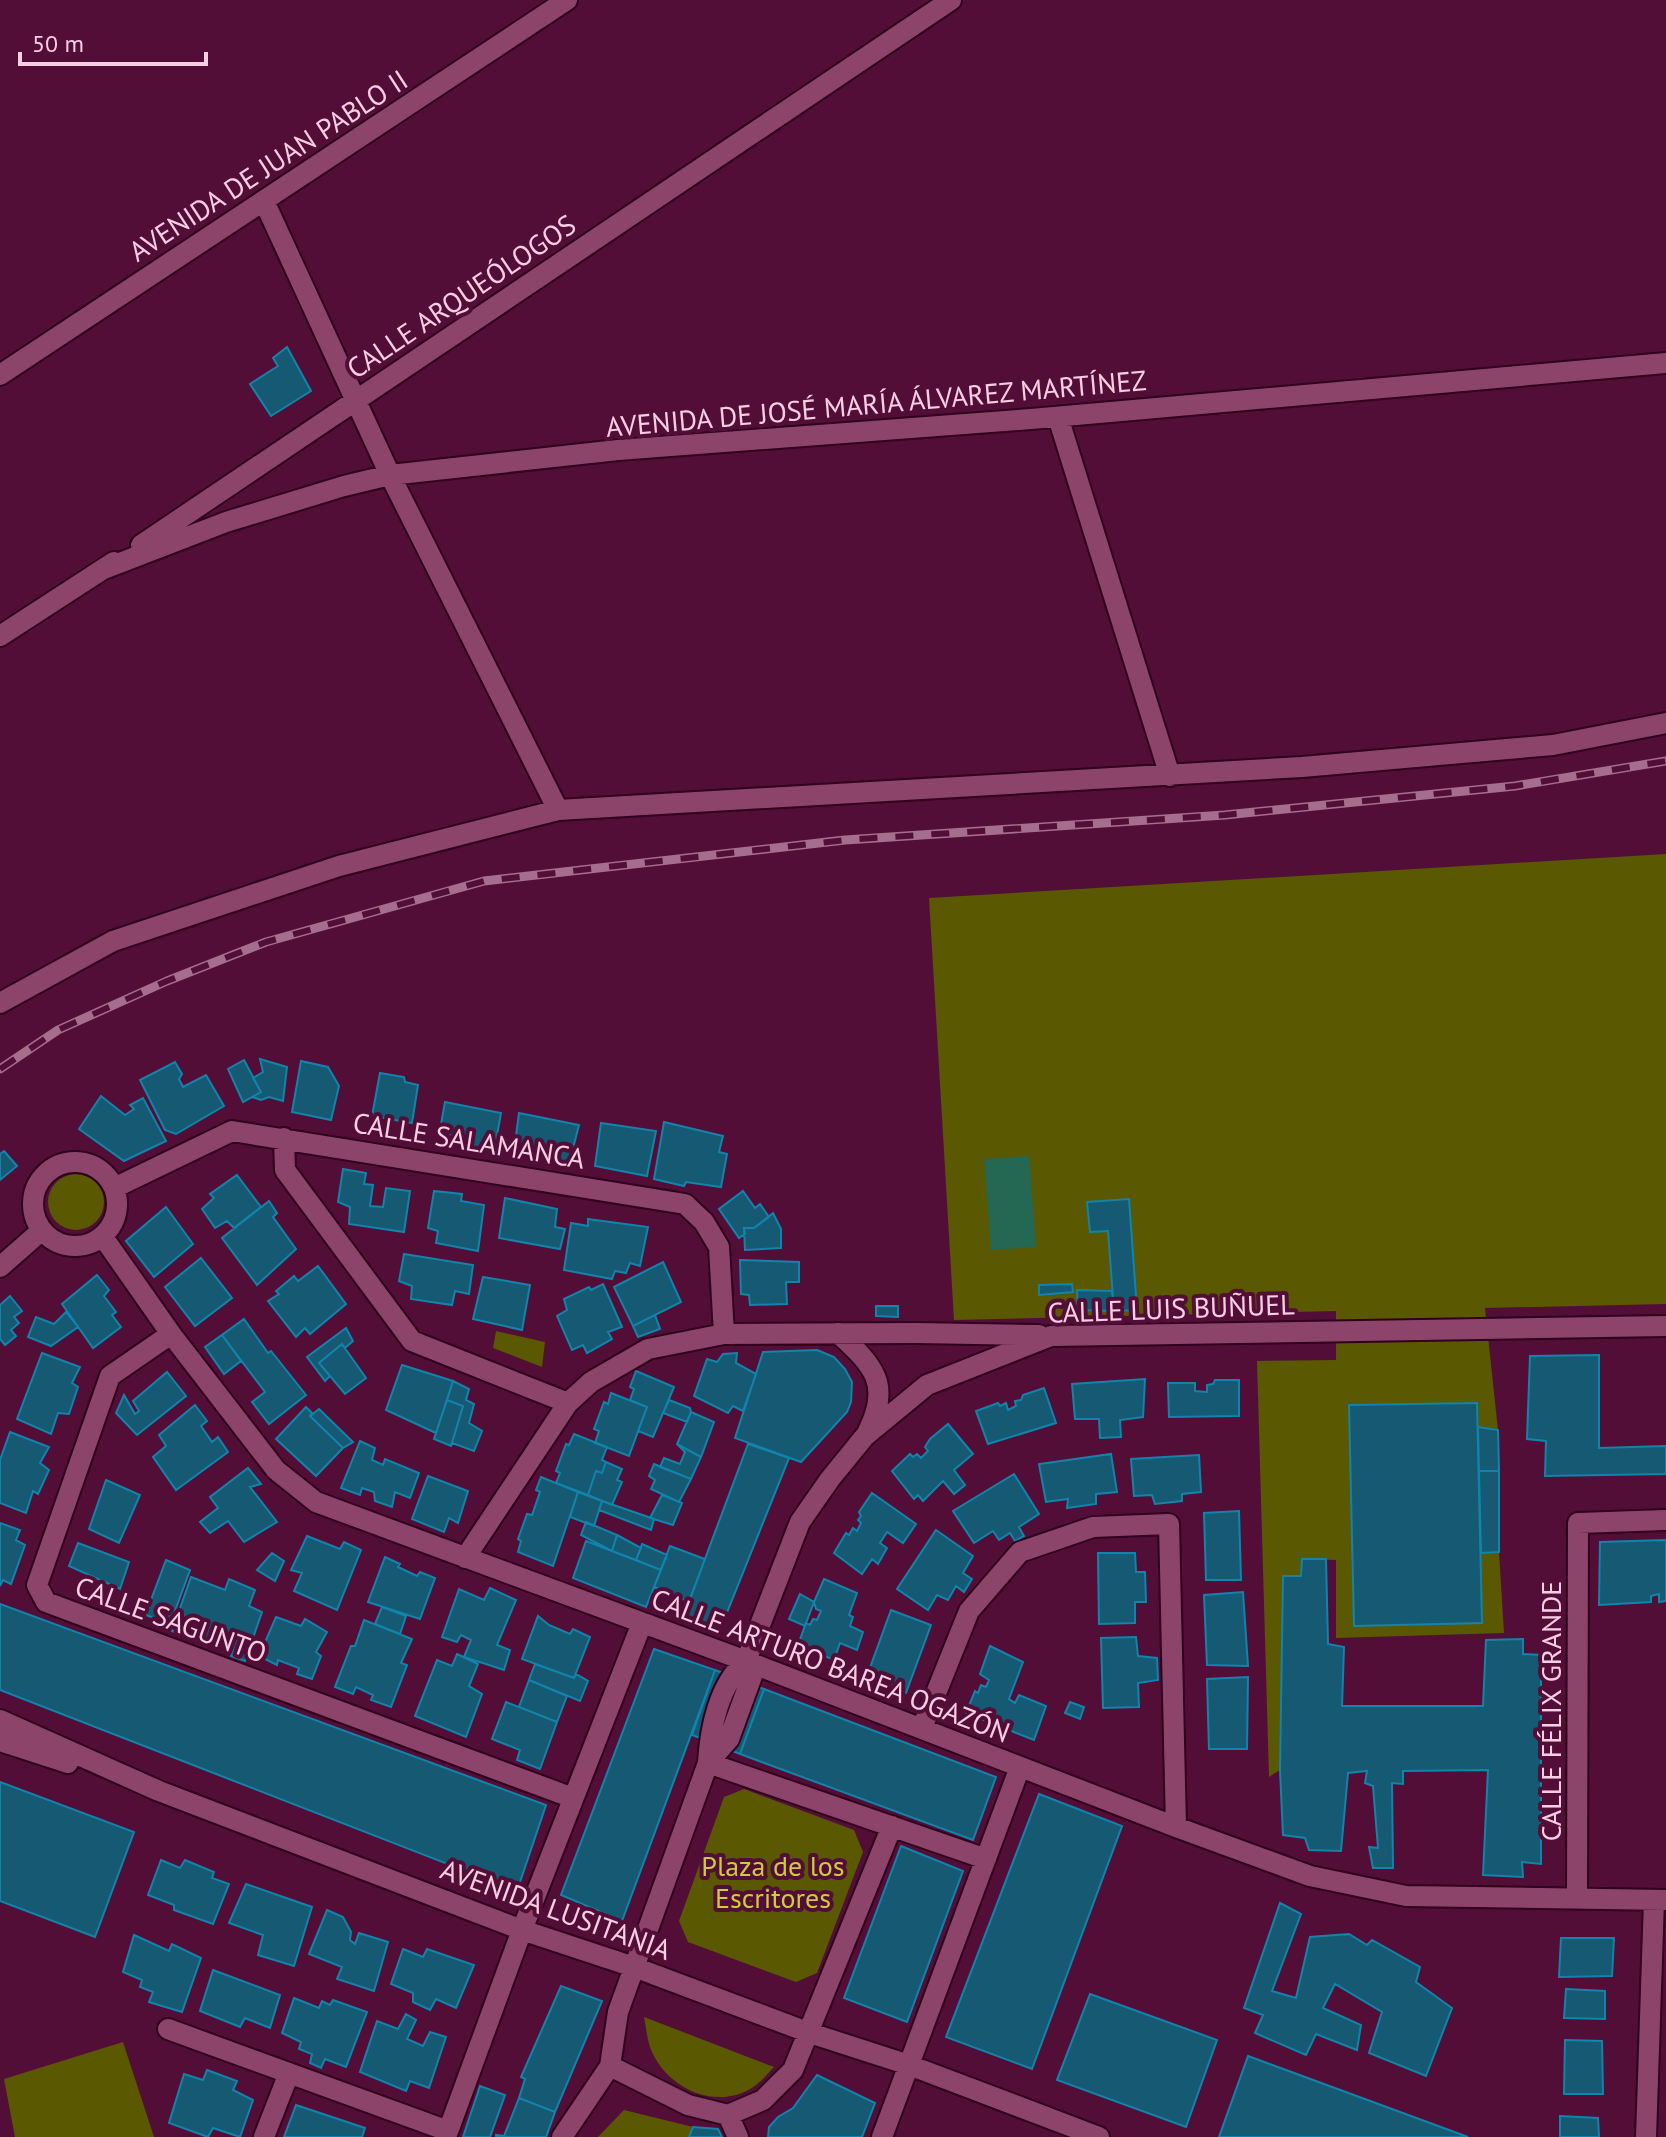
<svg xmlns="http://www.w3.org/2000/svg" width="1666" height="2137" font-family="'PT Sans',sans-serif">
	<rect width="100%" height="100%" fill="#530e38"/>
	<path fill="#5a5800" d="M1666,854V1304L1485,1308L1498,1430L1499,1552L1504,1633L1336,1638V1560L1302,1559L1280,1770L1269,1777L1257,1361L1336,1360V1311L954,1320L929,898Z
		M48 1202a28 28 0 1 1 56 0a28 28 0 1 1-56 0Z
		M496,1331L545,1342L542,1367L493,1348Z
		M744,1789L854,1830L863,1852L817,1973L796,1982L688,1942L679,1921L724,1797Z
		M644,2017L774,2067C768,2073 763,2080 756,2085C719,2113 665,2089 650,2047C647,2038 646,2027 644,2017Z
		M123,2042L154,2137H15L4,2079Z
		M624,2110L693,2127L689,2137H598Z"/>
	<path fill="#246752" d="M1029,1156L1036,1247L991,1250L984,1159Z"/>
	<path fill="#155973" stroke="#1284ab" stroke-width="2" d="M287,347L311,391L271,416L250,384L278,366L273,358Z
		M260,1059L287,1067L283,1101L269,1097L261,1100L252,1097L261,1092L253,1078L263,1072Z
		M244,1060L261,1092L243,1102L228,1069Z
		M301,1061L328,1067L339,1086L331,1120L292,1112Z
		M175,1062L182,1074L179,1079L183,1087L206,1075L224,1106L176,1134L165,1130L140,1080Z
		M380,1073L404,1077L405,1082L418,1085L412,1123L372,1116Z
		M101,1096L125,1115L134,1109L130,1105L143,1098L166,1141L124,1161L79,1129Z
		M445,1102L501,1113L494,1152L438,1141Z
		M519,1113L579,1125L569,1164L514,1151Z
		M664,1122L723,1136L719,1152L727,1154L721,1187L686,1182L684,1186L654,1179Z
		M601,1123L656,1131L647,1176L595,1166Z
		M4,1151L17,1166L0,1180V1154Z
		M343,1169L366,1173L364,1184L373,1185L370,1206L383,1207L386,1188L410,1191L404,1232L349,1224L350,1207L338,1202Z
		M237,1175L261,1207L234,1228L227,1221L215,1228L202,1209L214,1198L210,1194Z
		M434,1191L462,1194L461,1201L484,1205L478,1251L436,1243L438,1231L428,1228Z
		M743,1191L755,1208L760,1204L769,1217L754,1228H744L745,1234L739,1238L719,1209Z
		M505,1198L557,1209L555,1227L565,1229L560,1249L499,1238Z
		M1129,1199L1137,1310L1114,1311L1108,1231L1090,1232L1087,1202Z
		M269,1201L277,1213L273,1217L296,1249L257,1285L222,1238Z
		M166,1207L193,1244L154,1277L126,1241Z
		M773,1213L781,1229V1248L745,1250L744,1228H754Z
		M588,1219L648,1227L640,1266L630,1263L626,1273L615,1271L612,1279L564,1270L571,1223L588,1226Z
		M404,1254L473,1265L469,1294L455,1291L452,1305L411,1299L412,1286L399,1281Z
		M201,1258L232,1298L195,1326L165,1287Z
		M740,1260L799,1262V1282H786L787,1304L750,1305L749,1295L741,1294Z
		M663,1262L681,1302L633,1326L614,1287Z
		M318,1266L346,1304L310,1334L305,1328L296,1337L268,1301L279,1294L276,1291L294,1276L298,1281Z
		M97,1275L109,1290L104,1296L116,1312L112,1315L121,1327L93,1348L62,1304Z
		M483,1277L530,1285L522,1330L473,1319Z
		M603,1284L622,1327L608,1332L612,1339L587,1353L583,1345L572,1350L557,1316L567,1310L564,1299L589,1287L591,1290Z
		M1072,1284L1073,1292L1039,1295V1285Z
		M1077,1290L1112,1291L1114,1311L1078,1310Z
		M10,1296L22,1311L14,1317L19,1323L11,1330L16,1336L5,1345L0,1339V1305Z
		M876,1306H898V1317L876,1316Z
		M66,1312L78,1327L51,1346L28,1337L36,1317L54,1324Z
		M655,1315L660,1329L638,1337L633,1326Z
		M244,1319L268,1353L271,1351L306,1395L269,1424L252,1402L265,1392L222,1335Z
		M346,1328L353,1341L345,1348L342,1344L319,1363L330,1376L325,1381L307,1357Z
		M222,1335L241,1361L224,1374L205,1347Z
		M342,1344L366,1378L345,1394L319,1363Z
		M817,1350L834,1357L845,1369L852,1382L851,1402L847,1412L801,1462L735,1438L763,1352Z
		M42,1353L80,1367L72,1383L78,1387L69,1414L58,1413L51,1434L17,1419Z
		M737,1353L736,1363L756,1374L743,1411L733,1406L728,1413L694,1396L707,1359L717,1362L723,1354Z
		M1599,1355V1448L1666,1446V1474L1545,1476L1546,1441L1527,1439L1530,1356Z
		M402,1365L453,1381L436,1433L386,1410Z
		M636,1371L674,1387L653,1437L638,1431L647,1407L630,1400L634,1389L630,1387Z
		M167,1372L186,1396L137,1435L116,1413L124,1395L135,1414L139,1411L133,1401Z
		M1145,1379L1143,1417L1120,1420L1121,1437L1100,1438L1099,1419H1075L1072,1384Z
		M1215,1380H1239V1416L1169,1417L1168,1383H1195V1391L1207,1392V1385L1213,1384Z
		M453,1381L469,1389L466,1400L474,1404L469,1423L482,1431L474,1451L452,1443L463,1406L447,1400Z
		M1044,1388L1056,1423L988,1444L976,1411L998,1403L1000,1406L1006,1403L1008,1410L1016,1406L1015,1401L1021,1400L1023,1395Z
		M611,1393L647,1407L629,1456L595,1443L599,1431L594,1429L604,1402L608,1404Z
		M447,1400L463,1406L451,1446L434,1439Z
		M669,1400L690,1408L691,1412L687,1422L663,1413Z
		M1477,1403L1482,1623L1354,1626L1349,1405Z
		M195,1405L207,1421L201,1426L212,1442L218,1437L228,1452L176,1490L153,1457L166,1446L159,1435Z
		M306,1407L312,1413L310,1416L343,1448L316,1476L276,1439Z
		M319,1409L353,1442L343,1448L313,1419L310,1416Z
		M691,1412L714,1422L701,1457L677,1444Z
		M948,1424L973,1454L954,1470L965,1485L954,1494L943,1481L923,1501L918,1495L914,1499L892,1471L910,1454L913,1457L917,1454L921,1458L928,1451L925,1447L930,1439Z
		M1478,1427L1498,1430L1499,1471H1479Z
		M10,1432L49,1447L40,1463L49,1470L38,1494L33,1491L26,1513L0,1503V1460Z
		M574,1434L607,1447L602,1460L606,1462L602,1473L596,1471L588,1495L556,1483L560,1473L556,1471L566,1444L569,1445Z
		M360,1441L375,1448L372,1460L383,1465L385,1459L419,1473L410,1498L395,1492L392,1507L375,1501L374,1492L362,1488L360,1495L341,1488Z
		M677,1444L701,1457L691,1479L660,1467L664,1458L680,1464L685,1452Z
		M748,1444L789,1458L720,1630L684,1615Z
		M1111,1454L1117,1492L1096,1494V1504L1067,1508L1068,1499L1046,1502L1039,1464Z
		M1199,1455L1201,1492L1182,1494V1501L1155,1504L1152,1495L1134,1496L1131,1459Z
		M606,1462L622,1469L617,1480L622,1482L612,1505L588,1495L596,1471L602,1473Z
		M654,1464L691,1479L679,1502L651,1489L655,1480L649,1476Z
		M248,1468L261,1484L250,1487L277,1522L244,1542L228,1521L210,1533L200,1522L218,1508L210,1497Z
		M1479,1471H1499V1552L1481,1553Z
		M1014,1474L1039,1514L1019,1527L1024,1536L1015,1541L1010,1533L999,1540L993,1531L974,1543L953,1511Z
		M428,1476L468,1491L458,1523L449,1518L444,1532L412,1519Z
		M541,1477L578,1492L553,1566L518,1552L521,1541L518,1539L527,1514L532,1515L540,1492L536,1490Z
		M106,1480L140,1495L119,1543L89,1529Z
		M578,1492L602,1501L594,1526L570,1517Z
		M872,1493L916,1524L903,1543L887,1532L880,1543L887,1548L878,1564L872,1559L862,1574L834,1553L846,1533L849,1535L853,1528L857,1531L861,1523L858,1520L861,1516L859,1512Z
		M662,1495L682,1503L673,1525L650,1518Z
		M602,1501L654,1519L651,1530L599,1510Z
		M1239,1511L1241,1580H1206L1204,1513Z
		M586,1522L617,1535L612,1551L581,1535Z
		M0,1523L20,1530L16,1540L25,1545L11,1584L3,1580L0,1586Z
		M936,1530L973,1556L963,1573L972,1579L964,1592L956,1586L948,1600L937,1595L928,1610L897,1589Z
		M617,1535L641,1548L636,1560L612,1551Z
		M307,1536L340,1549L344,1542L361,1550L337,1610L294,1591L302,1573L291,1570Z
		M1666,1540V1601L1659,1602V1594L1651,1596V1602L1599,1605L1600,1542Z
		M586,1541L661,1570L646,1607L573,1578Z
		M78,1543L129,1562L120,1589L69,1566Z
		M642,1544L667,1555L661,1570L636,1560Z
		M670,1546L705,1559L689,1602L654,1587Z
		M272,1553L284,1561L275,1581L257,1570Z
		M1098,1553H1135L1136,1572H1145L1146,1602H1135V1623L1099,1624Z
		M385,1557L400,1564L398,1567L417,1576L420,1572L435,1578L420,1619L368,1602Z
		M1302,1559H1326L1328,1644L1344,1647L1342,1706H1483L1486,1640L1523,1639V1654L1541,1655V1864L1522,1862L1523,1877L1483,1875L1488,1770L1403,1771V1784L1392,1783L1393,1868H1373L1369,1847L1378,1848L1373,1786L1365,1783L1367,1771L1348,1773L1341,1851L1309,1850L1305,1838L1283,1835L1280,1770L1283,1576H1301Z
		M166,1560L190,1570L172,1619L161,1613L159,1620L146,1615L143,1621Z
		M191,1577L225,1590L229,1579L255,1590L249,1606L262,1612L245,1661L231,1656L234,1650L221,1644L223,1641L212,1636L209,1645L172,1631Z
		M824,1579L857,1593L849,1615L853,1617L850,1626L863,1632L857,1650L840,1643L834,1660L798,1645L806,1623L810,1625L813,1619L817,1620L821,1611L816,1609L814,1602Z
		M490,1588L516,1600L497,1645L510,1650L504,1670L464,1657L471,1640L461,1635L457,1642L442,1637L459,1589L484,1600Z
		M1243,1592L1248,1666L1207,1665L1204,1595Z
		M800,1594L814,1602L805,1626L789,1619Z
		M0,1604L546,1805L517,1891L0,1690Z
		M382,1607L406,1616L400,1634L375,1624Z
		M891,1610L931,1625L906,1693L867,1676Z
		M538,1616L549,1625L570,1634L573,1629L590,1637L574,1678L522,1659Z
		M276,1617L301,1626L305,1619L327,1632L316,1652L321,1656L312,1679L297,1674L299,1668L278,1660L277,1665L259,1656Z
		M364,1620L412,1639L401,1663L407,1665L391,1707L371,1700L373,1695L356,1687L353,1694L335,1687L351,1646H355Z
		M1136,1637L1138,1656L1157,1658L1158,1680L1138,1683L1139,1707L1103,1708L1101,1638Z
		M990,1646L1023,1662L1009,1699L1015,1703L1019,1695L1046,1706L1034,1740L966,1713L975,1691L978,1693L981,1685L986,1687L989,1680L980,1674Z
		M654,1649L715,1670L622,1921L561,1895Z
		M457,1654L478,1664L469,1686L482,1694L466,1737L415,1716L437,1660L452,1666Z
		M535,1664L574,1678L576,1674L588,1681L580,1701L529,1680Z
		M715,1670L764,1689L740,1754L692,1735Z
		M1248,1677L1247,1749H1209L1207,1679Z
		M529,1680L567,1696L557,1722L519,1707Z
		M764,1689L996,1777L973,1840L740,1754Z
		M506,1702L557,1722L540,1769L517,1760L520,1750L492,1739Z
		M1070,1702L1084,1707L1080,1719L1065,1713Z
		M0,1782L134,1832L95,1937L0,1901Z
		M1039,1794L1122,1826L1032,2069L946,2037Z
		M901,1846L963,1871L907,2022L844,1998Z
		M161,1860L180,1868L185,1860L214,1872L212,1878L229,1884L213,1924L174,1910V1905L148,1895Z
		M246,1884L312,1907L294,1966L258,1955L263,1935L229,1923Z
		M1280,1903L1301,1914L1272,1991L1296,1998L1310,1937L1349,1934L1367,1945L1372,1940L1420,1967L1416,1982L1452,2008L1426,2076L1369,2053L1382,2012L1335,1984L1323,2008L1361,2025L1357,2050L1316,2034L1306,2055L1255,2033L1263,2015L1244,2008Z
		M327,1910L343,1917L351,1932L350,1940L355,1944L359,1933L388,1942L374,1991L337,1979L342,1967L309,1954Z
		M134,1935L169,1951L172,1944L201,1958L182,2012L149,2002L153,1992L140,1987L142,1980L123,1972Z
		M1561,1938H1614L1612,1976L1559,1977Z
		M403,1949L423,1957L427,1949L474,1965L456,2008L436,1999L430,2010L413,2002V1993L391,1984Z
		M213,1970L280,1995L270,2028L245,2018L240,2027L200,2011Z
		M561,1986L602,2001L555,2112L519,2098L525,2079L521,2077Z
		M1566,1989L1605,1991V2019L1564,2018Z
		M1090,1994L1217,2040L1186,2127L1057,2080Z
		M294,1998L319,2008L322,2001L330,2005L333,2000L367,2012L346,2067L325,2059L321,2068L310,2063L312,2054L299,2049L301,2042L282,2033Z
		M406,2014L416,2020L407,2039L423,2046L430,2032L446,2037L429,2088L410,2081L406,2091L360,2072L377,2021L398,2029Z
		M1565,2040L1602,2041L1603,2094H1564Z
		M1248,2056L1468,2137H1219Z
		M207,2070L237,2081L233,2090L253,2100L240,2137L213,2128L208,2137L169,2123L184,2074L203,2080Z
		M817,2075L875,2103L862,2137H768L769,2127L778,2117L793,2108Z
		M480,2086L505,2095L490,2137H463Z
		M519,2098L555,2112L546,2137H496V2135L504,2136Z
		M296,2105L365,2128L362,2137H284Z
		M1560,2116L1598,2118L1599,2137H1560Z
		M693,2127L718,2129L722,2137H689Z"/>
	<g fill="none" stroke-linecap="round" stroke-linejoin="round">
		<defs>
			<path id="minor" d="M264,201L390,475L558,810
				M0,375L567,0
				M1058,417L1170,776
				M141,545L951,0
				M104,569L226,522L344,486L390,475L618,450L1031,419L1666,363
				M0,636L114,562
				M0,1003L113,941L339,866L558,810L1302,767L1553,745L1666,723
				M284,1138L285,1170L412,1341L568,1403
				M33 1204a42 42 0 1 1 84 0a42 42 0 1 1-84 0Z
				M114,1188L232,1131L685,1204L704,1222L719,1247L724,1334
				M103,1237L171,1334L276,1470L316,1502L746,1661L1176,1827L1310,1876L1406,1896L1666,1900
				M0,1267L41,1231
				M838,1333C873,1365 892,1384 868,1431
				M171,1334L110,1376L37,1585L46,1602L573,1798
				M465,1558L568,1403L591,1382L648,1349L724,1334L916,1333L1039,1335
				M0,1720L159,1791L522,1930L634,1967L810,2033L909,2065L1099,2137
				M922,1728L969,1611L1020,1552L1093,1527L1169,1524L1176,1827
				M0,1741L68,1763
				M708,1763C710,1728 719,1684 746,1661L800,1522L830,1479L865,1436L927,1385L1051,1336L1666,1326
				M708,1763L729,1739L752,1676L746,1661
				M892,1826L793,2070L763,2100L728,2115L688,2105L610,2066L618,2012L708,1763L986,1859
				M1577,1899L1578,1523L1666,1520
				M168,2029L448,2131
				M728,2115L738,2137
				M264,2137L289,2073
				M446,2137L522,1930L642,1623
				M562,2137L610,2066
				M882,2137L1020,1767
				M1646,2137L1654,1900"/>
		</defs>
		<use href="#minor" stroke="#30001d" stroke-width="24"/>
		<use href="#minor" stroke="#8c446b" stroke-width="20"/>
		<defs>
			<path id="rail" d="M0,1069L58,1030L167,981L266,942L484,881L845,840L1225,815L1515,786L1666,761"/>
		</defs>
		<use href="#rail" stroke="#a66e8d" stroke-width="9"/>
		<use href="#rail" stroke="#530e38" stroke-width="6" stroke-dasharray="18" stroke-linecap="butt"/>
	</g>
	<g text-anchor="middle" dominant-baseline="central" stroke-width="8" stroke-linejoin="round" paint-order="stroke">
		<g font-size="28" fill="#f9cee2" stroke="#530e38">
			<text transform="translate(268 165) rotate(-33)">AVENIDA DE JUAN PABLO II</text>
			<text transform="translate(461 296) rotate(-34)">CALLE ARQUEÓLOGOS</text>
			<text transform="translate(876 403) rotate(-5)">AVENIDA DE JOSÉ MARÍA ÁLVAREZ MARTÍNEZ</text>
			<text transform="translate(469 1140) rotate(9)">CALLE SALAMANCA</text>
			<text transform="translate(1171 1308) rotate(-2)">CALLE LUIS BUÑUEL</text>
			<text transform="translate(171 1619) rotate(20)">CALLE SAGUNTO</text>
			<text transform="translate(831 1665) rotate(21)">CALLE ARTURO BAREA OGAZÓN</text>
			<text transform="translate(1550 1711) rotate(-90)">CALLE FÉLIX GRANDE</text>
			<text transform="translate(556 1909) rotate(20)">AVENIDA LUSITANIA</text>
		</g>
		<g font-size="28" fill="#cecc3d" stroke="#530e38">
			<text x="773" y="1865">Plaza de los<tspan x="773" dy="32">Escritores</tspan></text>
		</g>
	</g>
	<path d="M20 52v12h186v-12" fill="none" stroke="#f9cee2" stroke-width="4"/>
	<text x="32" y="52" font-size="24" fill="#f9cee2" stroke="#530e38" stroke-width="6" paint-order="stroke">50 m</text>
</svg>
